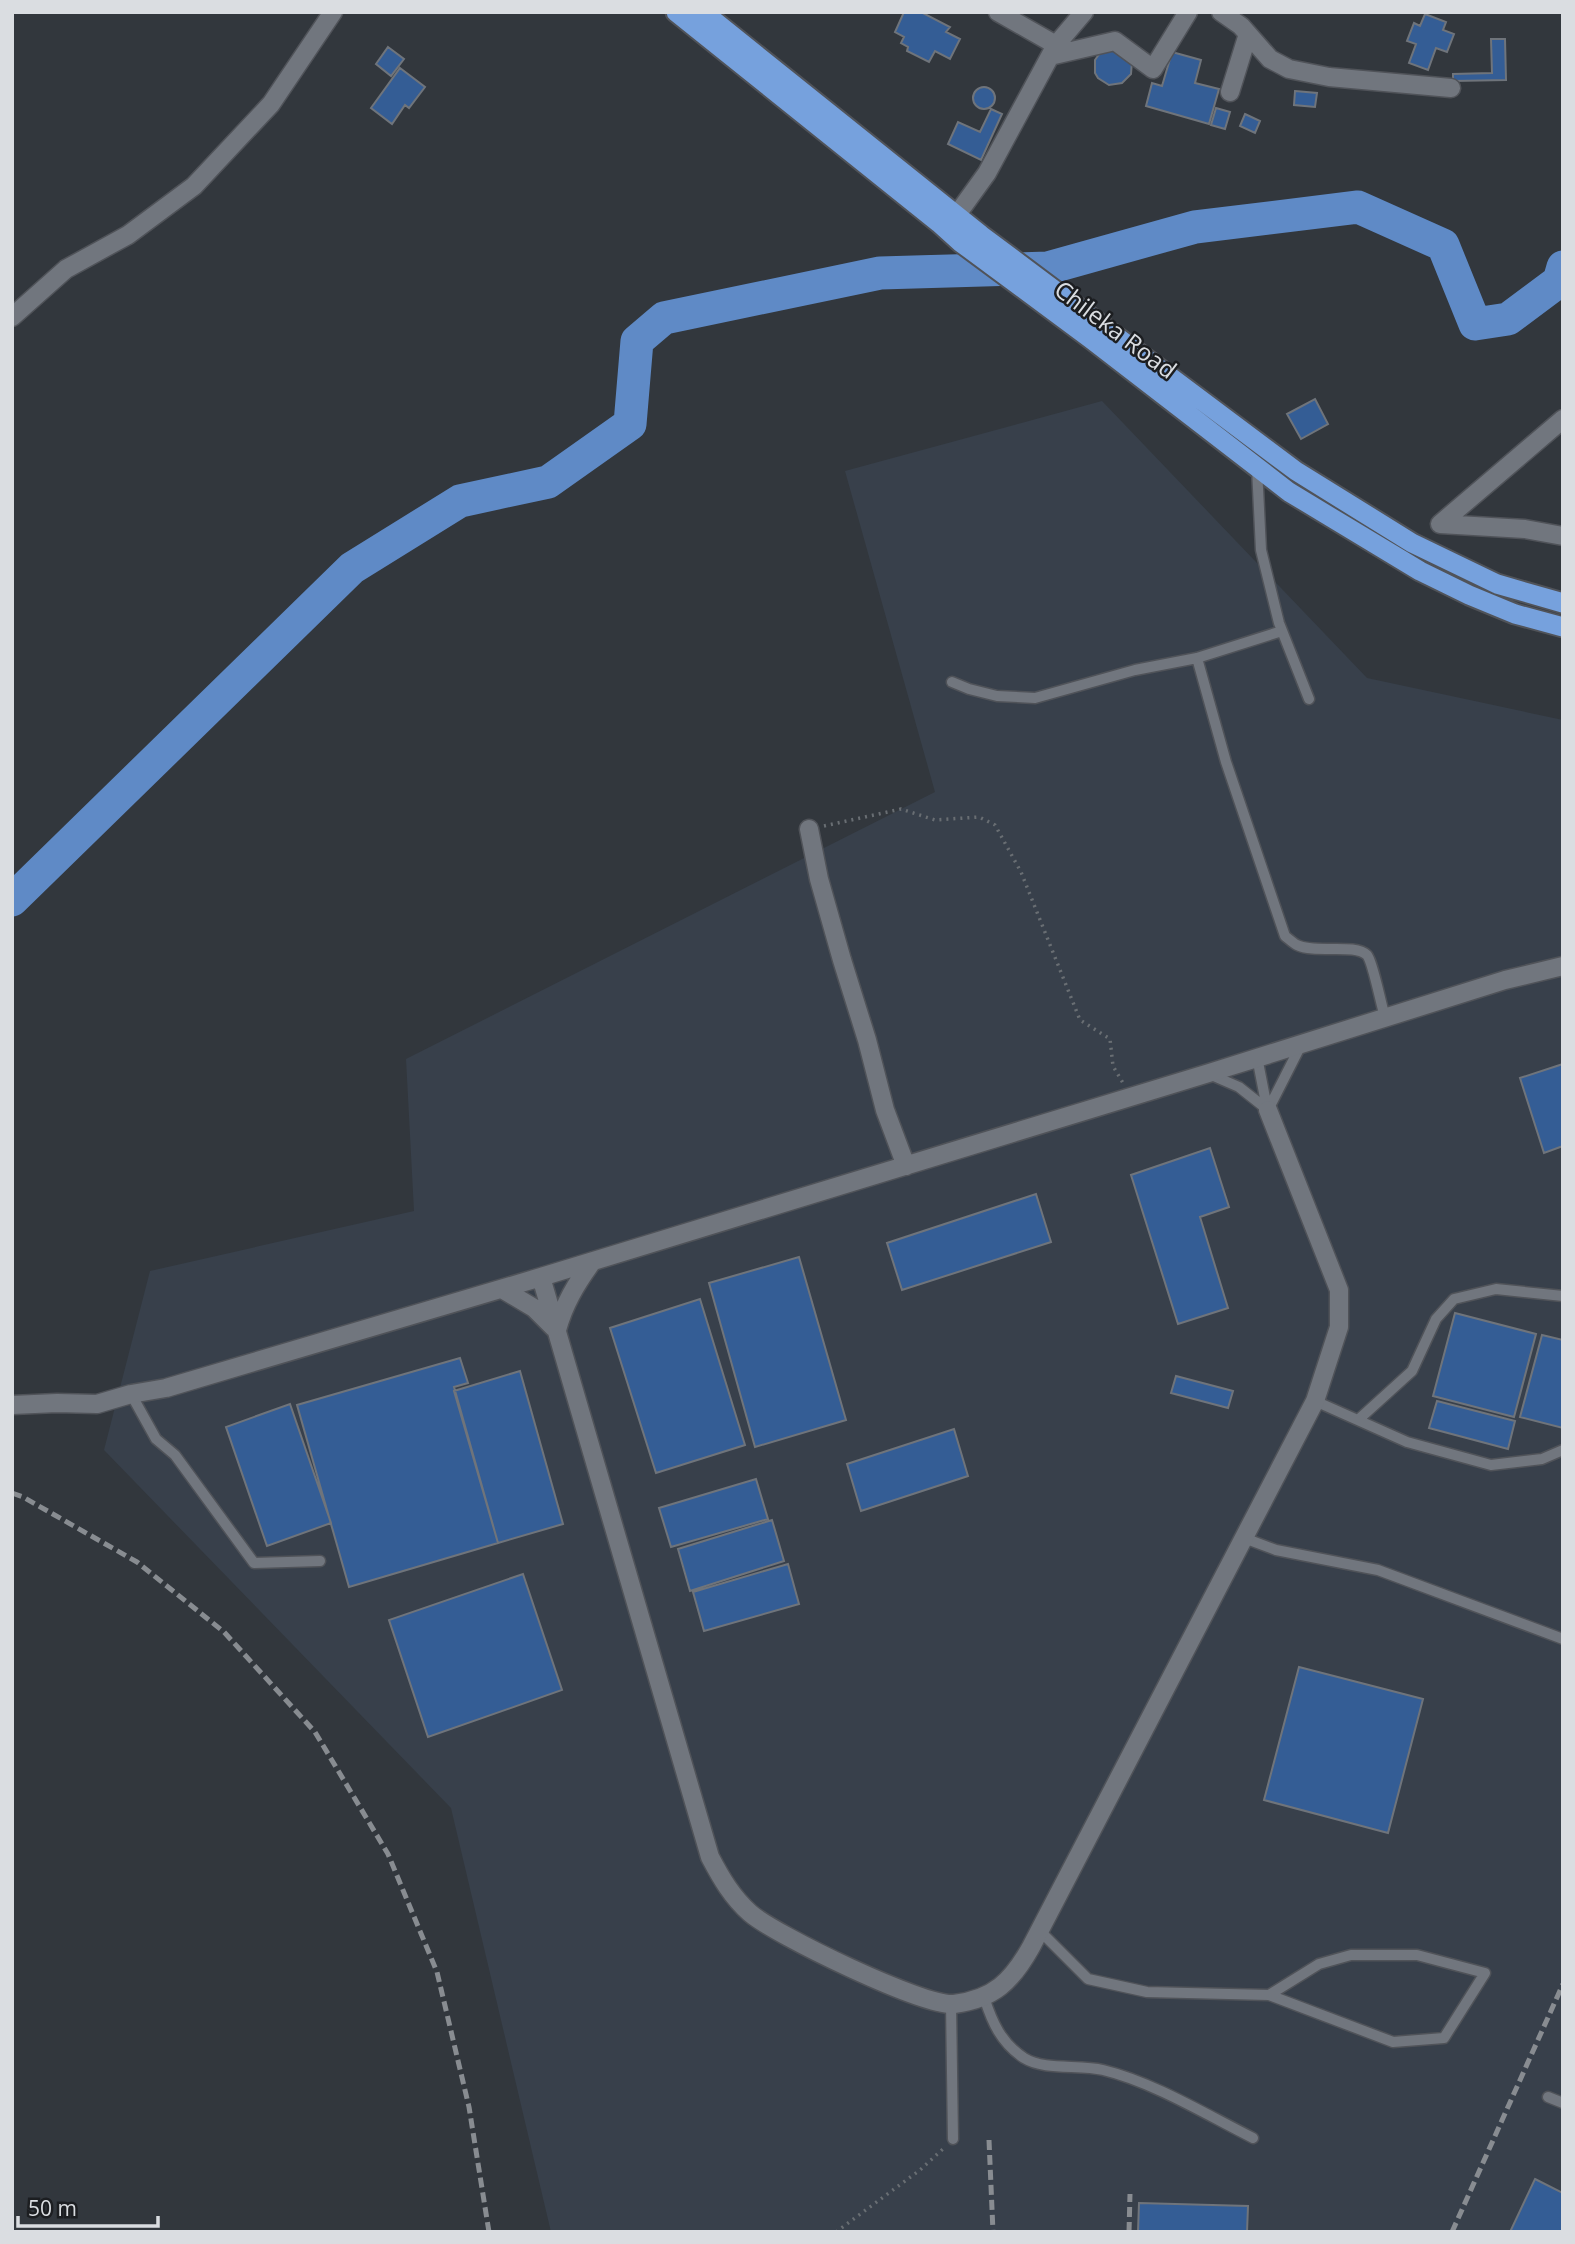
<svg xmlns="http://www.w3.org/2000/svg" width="1575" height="2244" font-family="'Open Sans',sans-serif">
	<rect width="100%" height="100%" fill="#32373d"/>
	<path fill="#38404b" d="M1102,401L1367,678L1563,720V2232H551L451,1808L104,1450L150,1271L414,1211L406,1059L935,792L845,471Z"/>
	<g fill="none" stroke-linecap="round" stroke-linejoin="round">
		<path stroke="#5f8ac6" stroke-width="33" d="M12,900L352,568L460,501L548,482L630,424L637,341L664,318L880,273L1048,268L1195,227L1358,207L1443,245L1475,324L1508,319L1559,281L1563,267"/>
	</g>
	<path fill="#345d95" stroke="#6f747b" stroke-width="2" d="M904,12H921L950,27L946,32L960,39L950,59L935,51L929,62L907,51L908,47L901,43L904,37L895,32Z
		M1425,14L1446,22L1443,30L1454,34L1447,52L1436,48L1428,70L1409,63L1416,44L1407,41L1414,23L1420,26Z
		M1491,39H1505L1506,80L1453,81V74L1492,73Z
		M388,47L404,59L391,76L376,64Z
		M1102,50L1126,51L1132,61L1131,74L1122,83L1109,85L1098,78L1095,73V60Z
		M1172,52L1201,60L1195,83L1219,89L1209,124L1146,106L1152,83L1162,86Z
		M400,68L425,87L409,108L405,105L392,124L371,108Z
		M973 98a11 11 0 1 1 22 0a11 11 0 1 1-22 0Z
		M1295,91L1317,93L1315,107L1294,105Z
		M1216,108L1230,112L1225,129L1211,125Z
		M991,109L1002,114L981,160L948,144L958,122L980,132Z
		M1245,114L1260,121L1255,133L1240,126Z
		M1315,399L1328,424L1301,439L1287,414Z
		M1563,1064V1146L1544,1153L1520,1078Z
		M1210,1148L1229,1207L1200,1217L1228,1308L1178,1324L1131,1175Z
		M1036,1194L1051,1242L902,1290L887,1243Z
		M799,1257L846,1420L755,1447L709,1283Z
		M700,1299L745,1445L656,1473L610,1328Z
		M1455,1313L1536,1334L1514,1417L1433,1396Z
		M1542,1335L1563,1340V1428L1520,1417Z
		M460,1358L468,1383L454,1387L498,1543L349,1587L297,1405Z
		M520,1371L563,1524L498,1543L454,1391Z
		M1176,1376L1233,1391L1228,1408L1171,1393Z
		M1437,1401L1515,1421L1508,1449L1429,1428Z
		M290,1404L331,1523L267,1546L226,1427Z
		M954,1429L968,1476L861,1511L847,1464Z
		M756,1479L768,1519L671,1547L659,1508Z
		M772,1520L784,1561L690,1591L678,1549Z
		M788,1564L799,1604L704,1631L693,1592Z
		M523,1574L562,1690L428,1737L389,1620Z
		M1299,1667L1423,1699L1388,1833L1264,1800Z
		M1535,2179L1563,2193V2232H1510Z
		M1139,2203L1248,2206L1247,2232H1138Z"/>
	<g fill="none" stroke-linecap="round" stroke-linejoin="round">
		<defs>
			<path id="service" d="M1257,468L1261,550L1279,623L1309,699
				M1197,658L1226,762L1285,936C1289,939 1293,943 1297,945C1315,954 1355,943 1367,955C1373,962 1381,1005 1385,1017
				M952,682L969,689L997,696L1035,698L1135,670L1197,658L1282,631
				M1257,1057L1267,1108
				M1209,1074L1239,1087L1268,1110
				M1268,1110L1301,1045
				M131,1394L156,1439L175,1455L254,1563L320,1561
				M1315,1401L1407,1442L1491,1465L1542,1459L1563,1450
				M1358,1420L1412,1371L1436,1319L1454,1299L1496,1289L1563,1296
				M1244,1538L1276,1550L1378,1570L1563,1639
				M1040,1931L1088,1979L1147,1992L1269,1995L1393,2042L1444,2038L1485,1973L1417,1955H1351L1319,1964L1269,1995
				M984,1997C992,2022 1001,2043 1024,2058C1045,2071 1079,2064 1103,2070C1153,2082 1207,2115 1253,2138
				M951,2004L953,2139
				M1548,2097L1563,2103"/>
			<path id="minor" d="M998,12L1056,45
				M1221,12L1241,26L1270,59L1289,69L1329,77L1451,88
				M1050,56L1115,41L1153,69L1188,12
				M1230,92L1248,34
				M956,216L987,173L1056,45L1084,12
				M12,317L66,269L128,235L194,186L271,104L333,12
				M1563,419L1440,524L1525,529L1563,536
				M809,829L819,879L842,960L867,1040L885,1110L906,1166
				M541,1277L710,1857C721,1878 732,1897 750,1913C775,1935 924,2007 954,2004C994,1999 1012,1981 1031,1947L1315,1401L1339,1327V1290L1268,1110
				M502,1289L534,1308L554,1328
				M557,1330C564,1304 576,1284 592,1262
				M12,1405L57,1403L97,1404L131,1394L166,1388L541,1277L1209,1073L1505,980L1563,966"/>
			<path id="trunk" d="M676,12L939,223L960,242L1091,339L1289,492L1420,571L1469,595L1515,614L1563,627
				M703,12L981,235L1296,471L1412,543L1497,584L1563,603"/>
		</defs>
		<use href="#service" stroke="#505359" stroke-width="13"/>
		<use href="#minor" stroke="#505359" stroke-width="21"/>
		<use href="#trunk" stroke="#505359" stroke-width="23"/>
		<path stroke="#696e73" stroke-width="3.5" stroke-dasharray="2 5" stroke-linecap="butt" d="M824,826L901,809L935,820L979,817L995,825L1021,872L1080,1020L1110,1039L1113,1066L1123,1083
			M836,2232L920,2170L944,2148"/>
		<use href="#service" stroke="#71767e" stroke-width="10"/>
		<use href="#minor" stroke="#71767e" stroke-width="18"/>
		<use href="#trunk" stroke="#76a1dd" stroke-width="19"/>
		<path stroke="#888c91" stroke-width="5" stroke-dasharray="10 5" stroke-linecap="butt" d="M12,1493L23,1497L137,1562L224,1632L315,1732L388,1854L437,1972L469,2107L489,2232
			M989,2140L993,2232
			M1129,2232L1130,2194
			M1452,2232L1563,1984"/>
	</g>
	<g text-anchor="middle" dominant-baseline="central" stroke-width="5" stroke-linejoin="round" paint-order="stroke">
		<g font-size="24" fill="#dadde1" stroke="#1c1e21">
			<text transform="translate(1116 329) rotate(37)">Chileka Road</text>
		</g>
	</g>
	<rect width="1575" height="2244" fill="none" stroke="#dadde1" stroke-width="28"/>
	<path d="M18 2216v10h140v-10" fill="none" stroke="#dadde1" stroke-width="3.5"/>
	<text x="28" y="2216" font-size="21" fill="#dadde1" stroke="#1c1e21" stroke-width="5" paint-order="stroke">50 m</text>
</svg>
